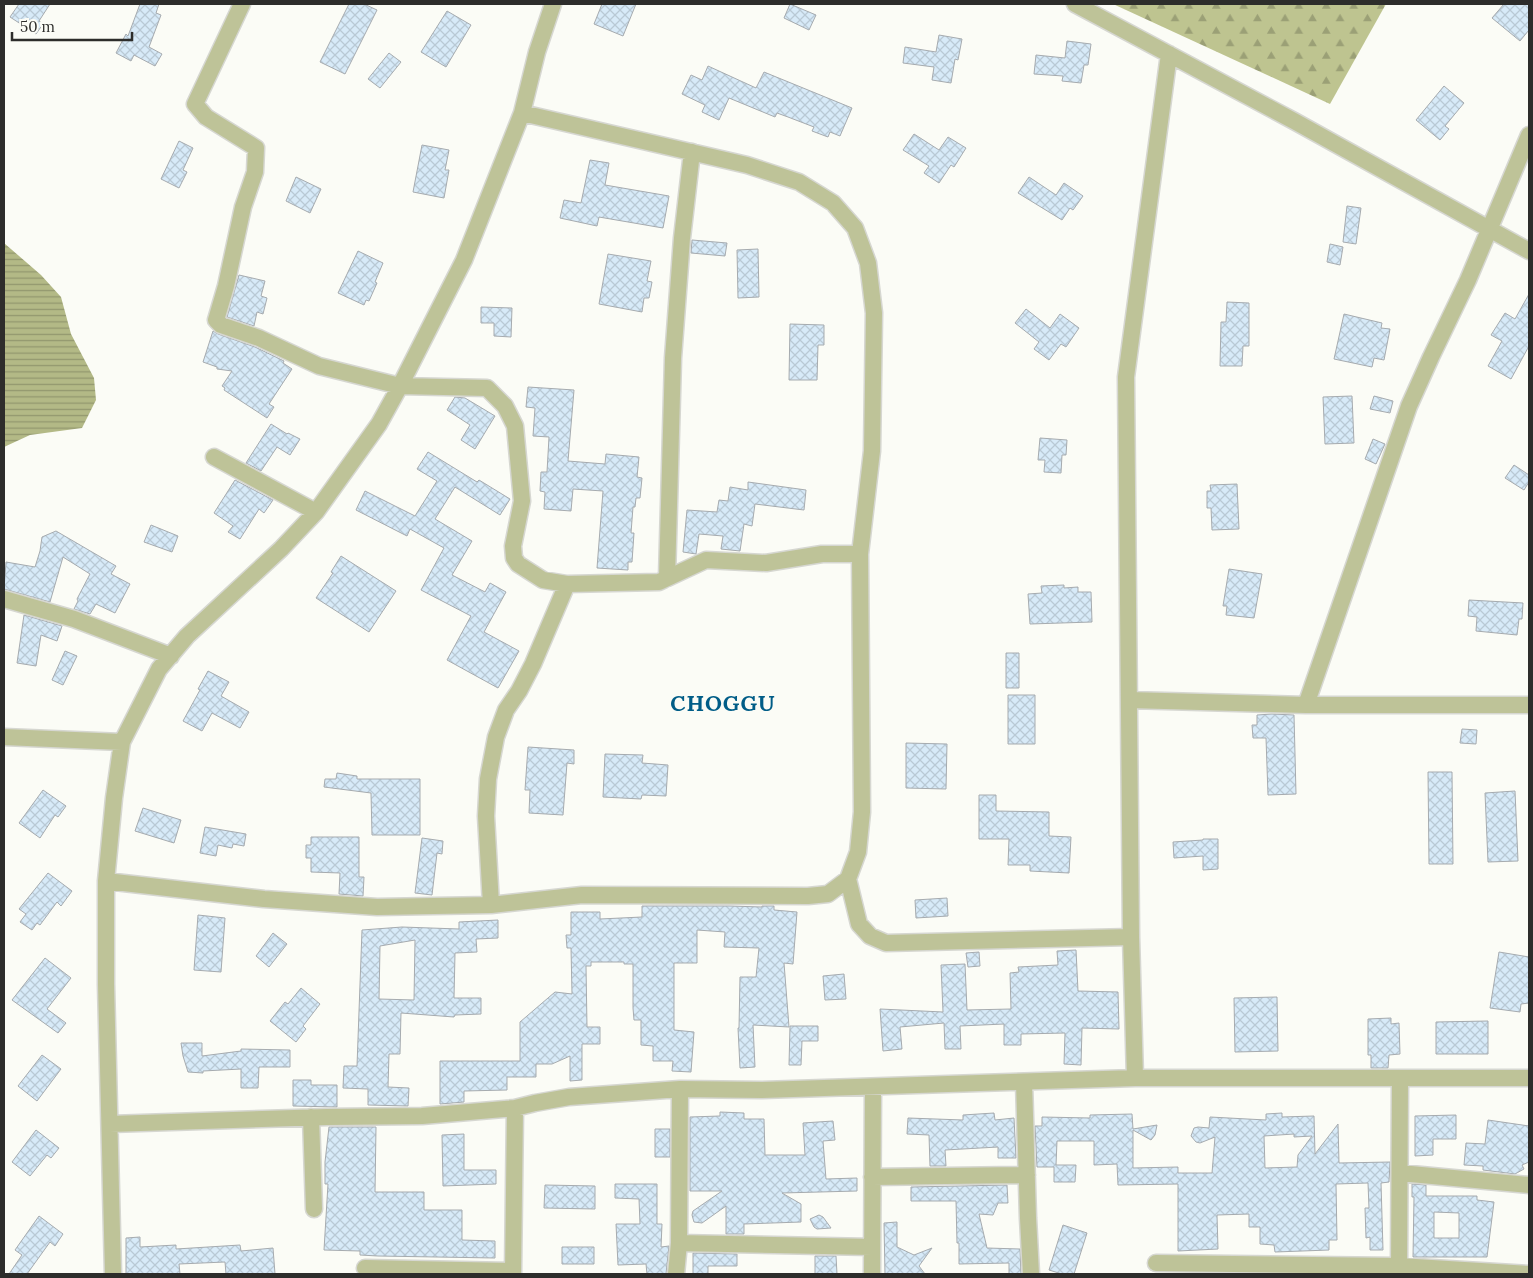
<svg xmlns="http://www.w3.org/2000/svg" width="1533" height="1278" font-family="Lora,serif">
	<defs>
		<pattern id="forest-firs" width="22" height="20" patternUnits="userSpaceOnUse" patternTransform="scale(1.25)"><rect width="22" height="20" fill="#bec490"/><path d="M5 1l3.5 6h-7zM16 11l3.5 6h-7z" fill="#9ba076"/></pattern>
		<pattern id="water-rules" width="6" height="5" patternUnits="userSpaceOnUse" patternTransform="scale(1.25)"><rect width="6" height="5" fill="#b3b986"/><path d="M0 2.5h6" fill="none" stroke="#92976e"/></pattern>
		<pattern id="building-cross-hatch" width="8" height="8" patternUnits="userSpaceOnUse" patternTransform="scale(1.25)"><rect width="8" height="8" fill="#d7eaf8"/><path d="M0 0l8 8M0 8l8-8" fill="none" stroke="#b9c9d5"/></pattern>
	</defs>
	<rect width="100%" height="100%" fill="#fbfcf6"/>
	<path fill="url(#forest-firs)" d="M1113,4H1386L1330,104Z"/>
	<path fill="url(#water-rules)" d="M4,243L41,275L61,297L71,334L94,378L96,400L82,428L30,435L4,447Z"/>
	<path fill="url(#building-cross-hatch)" stroke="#a6abaf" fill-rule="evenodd" d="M19,4H50L39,21L43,24L36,34L10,17Z
		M140,4H159L156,13L161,15L149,47L162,54L155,66L134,55L131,61L116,53L126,34L128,36Z
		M349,4H364L377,10L345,74L320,62Z
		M602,4H636L623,36L594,24Z
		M790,4L816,15L809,30L784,18Z
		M1504,4H1529V30L1520,41L1492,18Z
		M447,11L471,25L446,67L421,52Z
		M939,35L962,39L958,60L955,59L951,83L932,80L934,67L903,63L905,47L936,52Z
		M1067,41L1091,44L1088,65H1084L1081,83L1062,81L1063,76L1034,74L1036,55L1065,58Z
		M389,53L401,62L380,88L368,79Z
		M708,66L756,88L764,72L852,108L840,136L830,132L828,137L812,131L814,127L788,117L777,113L775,117L729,98L719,120L702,112L705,105L682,94L691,75L702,80Z
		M1444,86L1464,103L1445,126L1449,129L1440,140L1416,120Z
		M914,134L939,150L948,137L966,148L954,167L951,165L939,183L924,173L929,166L903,150Z
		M179,141L193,148L183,170L187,172L179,188L161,179Z
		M422,145L449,150L445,170H449L444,198L413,192Z
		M590,160L609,163L605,185L669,196L663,228L599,217L597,226L560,218L564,200L581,203Z
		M296,177L321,189L310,213L286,201Z
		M1029,177L1056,195L1064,183L1083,196L1073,210L1070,208L1062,220L1018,193Z
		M1347,206L1361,208L1356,244L1343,242Z
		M692,240L727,243L725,256L691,253Z
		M1330,244L1343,247L1340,265L1327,262Z
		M758,249L759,297L738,298L737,250Z
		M358,251L383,263L375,282L377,283L369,301L366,300L364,305L338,293Z
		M608,254L651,261L647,281L652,282L649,298H644L642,312L599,304Z
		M239,275L265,281L261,296L267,298L263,314L257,312L254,326L227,317Z
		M1529,294V346L1511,379L1488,366L1502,341L1491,335L1505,313L1515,319Z
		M1227,302L1249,303V346H1243L1242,366H1220L1221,322H1226Z
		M481,307L512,308L511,337L494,336V323H481Z
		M1026,309L1050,328L1060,314L1079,328L1066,347L1061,344L1049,360L1034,349L1039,342L1015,323Z
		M1344,314L1382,323L1381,328L1390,329L1384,360L1374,358L1372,367L1334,359Z
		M790,324L824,325V345H818L817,380H789Z
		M213,331L218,334L255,347L284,361L283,363L292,369L269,404L274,407L267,418L224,390L225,388L222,386L232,371L217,369V367L203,362Z
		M528,387L574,390L568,461L605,464L606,454L639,457L637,477L642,478L640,498H636L635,507H633L631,533H634L632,562H628V570L597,568L603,491L573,489L571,511L544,509L545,492L540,491L541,472H547L549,437L533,436L535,408L526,407Z
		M1352,396L1354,443L1325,444L1323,397Z
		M1374,396L1393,401L1390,413L1370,409Z
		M455,397L465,398L495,416L475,449L461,440L470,425L447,410Z
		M271,424L287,434L288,433L300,439L290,455L277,447L261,471L246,463Z
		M1040,438L1067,440L1066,455H1062L1061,473L1044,472L1045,460H1038Z
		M1373,439L1385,444L1376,464L1365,459Z
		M428,452L477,482L479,480L510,499L500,515L455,487L435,519L472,541L452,575L485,592L490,583L506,592L484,632L519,651L498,688L447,660L471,616L421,590L444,548L410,529L407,536L356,510L365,491L415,516L437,481L417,469Z
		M1514,465L1529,475V482L1524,490L1505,478Z
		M235,480L273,500L264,513L259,509L240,539L228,532L233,526L214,513Z
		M748,482L806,490L804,510L755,504L752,526L744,524L740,551L721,549L723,536L699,534L696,554L683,552L687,510L717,512L719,500L728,501L730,487L748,490Z
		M1237,484L1239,529L1212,530L1211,508H1207V491H1211L1210,485Z
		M151,525L178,536L172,552L144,542Z
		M56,531L116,566L111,574L130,584L115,613L96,604L90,614L74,609L78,601L77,599L90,574L63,557L50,602L4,589L6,562L35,567L40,551L42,537Z
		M341,556L396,591L369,632L316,598L333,573L331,572Z
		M1229,569L1262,574L1254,618L1226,615L1227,606H1223Z
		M1064,585V588L1078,587V592H1091L1092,622L1030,624L1028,594L1042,593L1041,586Z
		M1469,600L1523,603L1522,619H1519L1517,635L1476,631L1477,617L1468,616Z
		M24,615L62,626L57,641L41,635L36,666L17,663Z
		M65,651L77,656L63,685L52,680Z
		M1006,653H1019V688H1006Z
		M208,671L229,682L221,696L249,712L240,728L212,713L202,731L183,721L200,690L198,689Z
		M1008,695H1035V744H1008Z
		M1272,714L1294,715L1296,794L1268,795L1266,738H1253L1252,725H1257V715Z
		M1462,729L1477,730L1476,744L1460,743Z
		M906,743L947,744L946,789L906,788Z
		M528,747L574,750V764L567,763L563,815L529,813L530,790H525Z
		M605,754L643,755L642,763L668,765L666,796L642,795L641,799L603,797Z
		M1428,772H1452L1453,864H1429Z
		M337,773L357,776V779H420V835H372L371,793L324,787L325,779H336Z
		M43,790L66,806L58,817L55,815L40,838L19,823Z
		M1515,791L1518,861L1488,862L1485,793Z
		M979,795H996V811L1049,812V836L1071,837L1069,873L1030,871V865H1008L1009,839H979Z
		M143,808L181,820L174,843L135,831Z
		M205,827L246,834L244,846L233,844L232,848L218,845L216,856L200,853Z
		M311,837H359V877H364L363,896L339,894L340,873L311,872V858H306V845H311Z
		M422,838L443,841L442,854L437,853L432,895L415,893Z
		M1203,839H1218V869L1203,870V856L1174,858L1173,842L1203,840Z
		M48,873L72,891L61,906L57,902L40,925L37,923L32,930L20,922L26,914L19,909Z
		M947,898L948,916L916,918L915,900Z
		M642,906H730L762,907V906H774V910L797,912L793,964L784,963L789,1027L753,1025L755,1067L740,1068L738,1028H739L740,977H756L759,948L724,947L725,932L697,930V963H674V1030L694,1032L691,1072L672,1071L673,1061H653V1046L641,1045V1020H634L633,1008V964H624V962H591V966H586L587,1027H600V1044H582V1080L570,1081V1056L552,1064H536V1077H507V1090L464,1091V1102L440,1104V1061H520V1022L555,992L572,994L571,948H567L566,935H571V912H600V919L642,917Z
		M198,915L225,918L221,972L194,970Z
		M498,920V938L476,939L477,952L455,953L454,998H481V1014L455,1015L454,1017L401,1013L400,1054H389L388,1087L409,1088L408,1106L368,1105V1089L343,1088L344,1066H357L362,930L402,927L459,929V922ZM415,940L414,1000L379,999L380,946Z
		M273,933L287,944L269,967L256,956Z
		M1076,950L1078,991L1118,992L1119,1029L1082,1028L1081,1065L1064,1064L1065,1033L1021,1034V1045H1004V1024L960,1026L961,1049H945L944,1023L900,1027L902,1049L883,1051L880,1009L943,1012L941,965L965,964L967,1010L1011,1009L1010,973L1019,972L1018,967L1058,965L1057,951Z
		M979,952L980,966L968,967L966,953Z
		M1499,952L1529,957V1003L1521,1004L1520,1012L1490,1008Z
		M45,958L71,978L47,1009L66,1023L58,1033L12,1000Z
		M844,974L846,999L825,1000L823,976Z
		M301,988L320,1004L303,1026L306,1029L296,1042L270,1021L285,1002L288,1004Z
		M1277,997L1278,1051L1235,1052L1234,998Z
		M1391,1018V1024L1399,1023L1400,1054L1389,1055L1388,1068H1371V1055H1368V1019Z
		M1488,1021V1054H1436V1022Z
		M790,1026H818V1041H802L801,1065H789Z
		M181,1043H202V1056L241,1051V1049L290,1050V1067H259L258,1088H241V1069L203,1071V1073L188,1072L183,1056Z
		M42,1055L61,1069L37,1101L18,1086Z
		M293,1080H311V1085H337V1107L293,1106Z
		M720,1112L744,1113V1119H764L765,1155H805L803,1123L833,1121L835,1140L823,1141L826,1179L857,1178V1191L782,1193L801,1204V1222L744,1224V1234H726V1206L702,1223L694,1222L692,1215L693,1211L722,1191H690V1117L720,1116Z
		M994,1113L995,1120L1014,1118L1016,1158H998V1147L945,1150L946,1166H930L929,1135L907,1134L908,1118L963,1120V1115Z
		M1282,1113V1117L1314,1116L1315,1154L1338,1124L1339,1163L1390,1162L1389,1182L1381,1183L1383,1250H1370V1237L1366,1238L1365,1208H1369L1368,1183L1336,1184L1337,1240H1329V1250L1275,1252L1274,1245L1260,1244V1227H1249V1214L1217,1215L1218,1249L1178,1251V1184L1118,1185L1117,1164L1094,1165V1141H1057L1056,1165H1076L1075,1182H1054V1167H1037L1035,1126H1042V1117L1090,1118V1115L1132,1114L1133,1129L1157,1125L1155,1135L1151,1140L1133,1130V1168L1178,1167V1173H1212L1215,1137L1200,1143L1196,1142L1191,1136L1194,1128L1198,1127L1209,1128L1210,1117L1266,1120V1114ZM1294,1134V1137L1312,1136L1298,1155L1297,1167L1265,1168L1264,1136Z
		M1456,1115V1139H1433V1155L1415,1156V1116Z
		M1488,1120L1529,1126V1162L1522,1165L1524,1169L1515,1174L1483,1170V1166L1464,1165L1466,1143L1485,1144Z
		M329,1127H376L375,1192H424V1210H462V1240L495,1241V1258L378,1256L360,1255V1251L324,1250L328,1184H325V1162Z
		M655,1129H670V1157H655Z
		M36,1130L59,1148L51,1158L47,1155L30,1176L12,1162Z
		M464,1134V1170H496V1184L443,1186L442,1135Z
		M615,1184H657V1224H662L661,1247L669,1246L666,1274H647L646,1264L618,1265L616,1224H640L639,1199L615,1198Z
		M1412,1184L1426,1185V1196H1477V1200L1494,1202L1487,1257H1413L1414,1197H1412ZM1434,1212L1459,1213V1238H1434Z
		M545,1185L595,1186V1209L544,1208Z
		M1007,1185L1008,1203H998L993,1215L979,1214L987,1248L1020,1249L1021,1274H1009V1263L959,1264V1243H957L956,1201H911V1187Z
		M819,1215L823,1217L831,1228L817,1229L814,1227L810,1219Z
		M39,1216L63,1234L55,1246L50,1242L27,1274H9L22,1255L15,1250Z
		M897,1222V1247L914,1255L932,1248L919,1266L925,1274H885L884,1223Z
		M1063,1225L1087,1233L1074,1274H1062L1049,1270Z
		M140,1237V1247L176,1245V1249L240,1245L241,1251L273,1248L275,1274H226L225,1262L179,1264L180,1274H126V1238Z
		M562,1247H594V1264H562Z
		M693,1253L737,1254V1266H708V1274H693Z
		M815,1256H836L837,1274H815Z"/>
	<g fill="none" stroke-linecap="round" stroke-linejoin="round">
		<defs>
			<path id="minor" d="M242,4L195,104L206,117L256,148L255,172L243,207L226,286L216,320L221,325L259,338L319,366L400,386L487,388L505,406L515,426L522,501L513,546L514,558L518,564L543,580L567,584L659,582L706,560L766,563L822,554H860
				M1075,4L1294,121L1529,251
				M214,457L316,512
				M667,578L673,358L682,238L692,152
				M4,599L74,619L171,656
				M1129,700L1306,705H1529
				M1306,705L1409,406L1431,357L1468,280L1529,135
				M4,737L122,742
				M848,879L859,924L870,936L886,943L1131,937
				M106,881L264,899L377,907L491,905L582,895L808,896L828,894L848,879L858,852L862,812L860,554L872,451L874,313L868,263L855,228L833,203L799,182L747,165L522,113
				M491,905L486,816L488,779L496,737L506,710L519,691L533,664L567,584
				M1135,1078L1131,937L1126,377L1169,54
				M1024,1082L1028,1218L1031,1274
				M311,1117L314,1209
				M110,1124L327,1117L422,1116L515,1108
				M1400,1173L1529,1185
				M872,1177L1027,1175
				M679,1243L872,1247
				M1156,1263L1399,1266L1529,1274
				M365,1268L513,1271
				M113,1274L106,984V881L114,798L122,742L159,669L187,636L281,549L316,512L379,424L400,386L464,260L522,113L537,52L553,4
				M513,1274L515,1108L535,1103L569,1097L680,1089L762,1090L1135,1078H1529
				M676,1274L679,1243L680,1089
				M872,1274L873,1087
				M1399,1274L1400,1078"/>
		</defs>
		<use href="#minor" stroke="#d6d7d1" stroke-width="19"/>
		<use href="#minor" stroke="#bec398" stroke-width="16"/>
	</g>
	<g text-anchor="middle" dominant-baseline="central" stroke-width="4.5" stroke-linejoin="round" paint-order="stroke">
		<g font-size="22" font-weight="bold" letter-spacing="1" fill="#015d87" stroke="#fbfcf6">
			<text x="723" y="703">CHOGGU</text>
		</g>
	</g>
	<rect width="1533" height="1278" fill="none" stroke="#2d2d2b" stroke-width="10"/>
	<path d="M12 32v8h120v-8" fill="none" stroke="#2d2d2b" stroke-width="2.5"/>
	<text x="20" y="32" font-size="15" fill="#2d2d2b" stroke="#fbfcf6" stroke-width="4" paint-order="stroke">50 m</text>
</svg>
